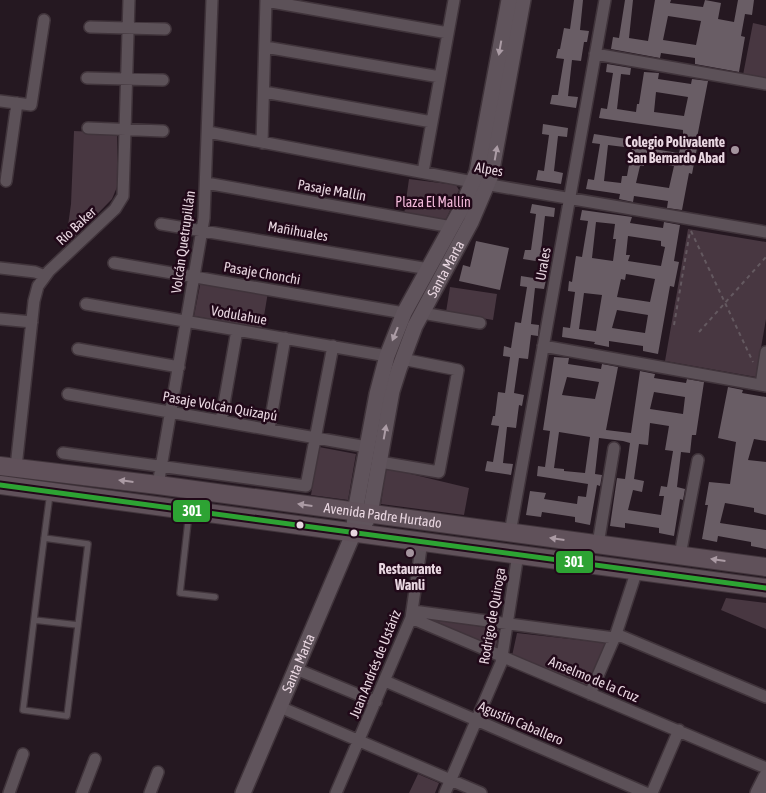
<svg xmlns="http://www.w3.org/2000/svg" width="766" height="793" font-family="'Asap Condensed',sans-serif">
	<rect width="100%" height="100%" fill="#251821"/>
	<path fill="#483741" d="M753,23L766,26V79L743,75Z
		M74,131L117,133V187L112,199L65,247L71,204Z
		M409,179L456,185L459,190L445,222L404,215Z
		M688,229L766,242V319L756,377L665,361Z
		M201,280L268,292L262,328L194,316Z
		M450,287L497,294L493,320L446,312Z
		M319,447L356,454L348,500L311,495Z
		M386,468L469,488L464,515L381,504Z
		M726,598L766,603V629L721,610Z
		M433,620L499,629L496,649Z
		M517,633L606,643L593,690L512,656Z
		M418,774L439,783L435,793H409Z"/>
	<path fill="#695d65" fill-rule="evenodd" d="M574,0H583L580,30L589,31L587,42H584L581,61L572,60L568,96L578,97L576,108L550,104L552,95H558L564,59L556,58L558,49H560L564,28L570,29Z
		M625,0H633L629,38L648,41L655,0H671L670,3L703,7L705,0L721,3L718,19L734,22L738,0H754L752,15L745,14L741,36L745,37L739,72L695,64V58L661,53L660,58L611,49L613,37L619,38ZM668,16L701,21L696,45L663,40Z
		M607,64L631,68L630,75L621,74L617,109L636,112L637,104H639L644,72L659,73L658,79L691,84L692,79L708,81L695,148H697L692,174L689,173L682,210L667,208L668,201L634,196L633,202L619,199L620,194L586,189L588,179L594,180L600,144L592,143L594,134L654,143L653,149L679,153L683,135V130L599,118L601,108L607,109L613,73L606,72ZM656,92L688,97L684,116L654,112ZM608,145L632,148L627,176H622L621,183L604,181ZM644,161L674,166L669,188L636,183L640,166H644Z
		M543,124L568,128L567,137L558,136L554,171L563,173L561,184L536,180L538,170L544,171L549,135L542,134Z
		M532,204L555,208L554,217L545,216L541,251L550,252L548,263L523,259L525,250H531L536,214L530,213Z
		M582,210L632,217L630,223L663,228L664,222L680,225L674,261L679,262L674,287L670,286L658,354L643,351V346L609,341V347L594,344L595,342L562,337L563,327L570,328L575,292L568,291L569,281L572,282L576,256L582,257L588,221L580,220ZM596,222L615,224L613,239H616L613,261L592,258ZM628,236L661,241V246L665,247L661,266L628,261L630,255H626ZM626,274L655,279L650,302L617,297L621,279L625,280ZM584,293L602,295L596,331L579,329ZM617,310L648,315L645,333L612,328Z
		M476,241L509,248L500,290L459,281L463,265L470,267Z
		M521,276L546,280L544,289L535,288L531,324L539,325L538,336L531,335L528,359L519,358L514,393L524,395L522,406L519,405L516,428L507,427L503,463L513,464L511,475L485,471L487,461L493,462L499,426L491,425L493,416H495L498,392L505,393L510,357L503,356L504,346L511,348L515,322L521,323L527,287L520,286Z
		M554,357L569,358L568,364L601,369L602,364L618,367L606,430L631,433L640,371L655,374L654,378L686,383L687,379L704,382L696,435H692L690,453L681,452L677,487L685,489L683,500L680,499L674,536L659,533V528L625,523V528L610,526L617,478L625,479L630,443L623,441L599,438L595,474L602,475L600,486L597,485L590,525L575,522V517L542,512L541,517L526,515L530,491L546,493L544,499L577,504L578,496L586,497L588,484L537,476L538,466L545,467L550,431L543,430ZM567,377L599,382L595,399L562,395ZM654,392L685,397L683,414L650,409ZM650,423L669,426L665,450L673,451L667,487L661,486L659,496H664L661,515L628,510L633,490L642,492L644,481L634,479L639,444L648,445ZM559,432L590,437L585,473L564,471V469L554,468Z
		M728,387L743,390L742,393L766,397V441L754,439L748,460L766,462V515L754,512V508L725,503L720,523L766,530V549L751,546V542L718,536L717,542L702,539L708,505H705L709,482L730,484L736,442L718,438Z"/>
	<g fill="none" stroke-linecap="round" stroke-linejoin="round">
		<defs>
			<path id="lane" d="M189,513L180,593L215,597
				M44,538L88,544L67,716L23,710C32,638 40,566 50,494
				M34,620L78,625"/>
			<path id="street" d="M266,1L448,33
				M90,27L165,29
				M265,47L440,77
				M595,54L766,84
				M87,78L163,80
				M264,92L432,122
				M0,101L31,105L44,20
				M88,128L163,131
				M208,132L473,182L766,232
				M262,143L266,0
				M423,172L454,0
				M6,181L17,103
				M206,183L452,227
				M161,224L429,269
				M114,263L404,313
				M0,268L35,272L45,276
				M86,304L387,356
				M422,313L480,323
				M0,319L32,322
				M543,346L766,386
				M78,349L179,367
				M761,385L766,352
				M68,394L367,447
				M221,421L237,330
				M269,429L285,338
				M63,453L306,486L333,346
				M380,462L439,472L458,370L402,359
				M16,467L34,301L38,286L49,271L115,209L123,196L129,0
				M158,485L204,218L212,0
				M510,533L605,0
				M598,544L614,448
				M680,555L698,460
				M413,611L614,638
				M411,618L766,768
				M616,634L766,697
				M296,669L376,702
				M385,681L646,793
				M590,694L616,634L637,570
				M280,707L481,793
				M9,793L23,754
				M82,793L95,759
				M150,793L158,772
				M336,793L411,618L422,541
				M445,793L501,663L518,554
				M652,793L679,730"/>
			<g id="secondary">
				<path id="s1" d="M365,523L370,514L392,391L399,369L415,326L471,222L491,175L523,0"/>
				<path id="s2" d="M243,793L354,532L355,512L377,394L387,356L404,313L460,211L477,172L509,0"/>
				<path d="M758,793L766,777"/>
			</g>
			<g id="primary">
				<path id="s3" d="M0,466L158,485L766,567"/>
				<path d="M0,485L766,588"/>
			</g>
		</defs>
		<use href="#lane" stroke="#40343b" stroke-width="8"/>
		<use href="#street" stroke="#40343b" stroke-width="14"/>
		<use href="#secondary" stroke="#40343b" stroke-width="18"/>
		<use href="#primary" stroke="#40343b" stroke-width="20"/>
		<path stroke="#645960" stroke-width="2" stroke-dasharray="4 4" stroke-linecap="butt" d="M691,231L753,362
			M674,325L690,231
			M699,332L766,257"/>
		<use href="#lane" stroke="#5c5158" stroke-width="5.5"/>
		<use href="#street" stroke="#5c5158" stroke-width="11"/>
		<use href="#secondary" stroke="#60545c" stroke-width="15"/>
		<use href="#primary" stroke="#60515a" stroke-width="18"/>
		<defs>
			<path id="bus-1" d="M0,485L766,588"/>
		</defs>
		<use href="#bus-1" stroke="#210919" stroke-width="9"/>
		<use href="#bus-1" stroke="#2da333" stroke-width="5"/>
	</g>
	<defs><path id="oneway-solid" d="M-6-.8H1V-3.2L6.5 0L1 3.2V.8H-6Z" transform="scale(1.25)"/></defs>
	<g fill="#ab9ca5">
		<use href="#oneway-solid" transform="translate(500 48) rotate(100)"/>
		<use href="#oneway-solid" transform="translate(496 153) rotate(-80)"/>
		<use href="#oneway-solid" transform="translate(395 334) rotate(112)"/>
		<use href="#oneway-solid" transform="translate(385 432) rotate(-80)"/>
	</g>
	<g fill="#ab9ba4">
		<use href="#oneway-solid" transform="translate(126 481) rotate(-173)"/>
		<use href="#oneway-solid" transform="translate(305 505) rotate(-172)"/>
		<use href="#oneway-solid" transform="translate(557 539) rotate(-172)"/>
		<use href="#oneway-solid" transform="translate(718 560) rotate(-172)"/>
	</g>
	<g fill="#a4949e" stroke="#210919" stroke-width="2">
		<circle cx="735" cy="150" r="5"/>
		<circle cx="410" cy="553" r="5"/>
	</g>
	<g fill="#e9d7e1" stroke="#210919" stroke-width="2">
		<circle cx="300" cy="525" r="4.5"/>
		<circle cx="354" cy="533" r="4.5"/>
	</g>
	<g text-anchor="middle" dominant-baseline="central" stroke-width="5" stroke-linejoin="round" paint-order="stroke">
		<g font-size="14" font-weight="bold" fill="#e9d7e1" stroke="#210919" text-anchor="end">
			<text x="725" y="142">Colegio Polivalente<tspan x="725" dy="16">San Bernardo Abad</tspan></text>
			<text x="410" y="569" text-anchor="middle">Restaurante<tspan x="410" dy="16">Wanli</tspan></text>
		</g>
		<g font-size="14" fill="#e9d7e1" stroke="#210919">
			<text transform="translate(489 169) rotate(10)">Alpes</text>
			<text transform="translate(332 190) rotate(10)">Pasaje Mallín</text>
			<text transform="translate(76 226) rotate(-43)">Río Baker</text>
			<text transform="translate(298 231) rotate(10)">Mañihuales</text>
			<text transform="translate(183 242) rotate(-82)">Volcán Quetrupillán</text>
			<text transform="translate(543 264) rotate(-80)">Urales</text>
			<text stroke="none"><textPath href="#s1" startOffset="269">Santa Marta</textPath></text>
			<text transform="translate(262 273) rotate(10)">Pasaje Chonchi</text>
			<text transform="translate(239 315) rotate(10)">Vodulahue</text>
			<text transform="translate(220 406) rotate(10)">Pasaje Volcán Quizapú</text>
			<text stroke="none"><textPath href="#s3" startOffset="386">Avenida Padre Hurtado</textPath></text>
			<text transform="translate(492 616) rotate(-80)">Rodrigo de Quiroga</text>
			<text stroke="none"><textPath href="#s2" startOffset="141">Santa Marta</textPath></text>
			<text transform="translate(375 664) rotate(-68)">Juan Andrés de Ustáriz</text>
			<text transform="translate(594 679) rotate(23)">Anselmo de la Cruz</text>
			<text transform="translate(521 723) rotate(23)">Agustín Caballero</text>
		</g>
		<g font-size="14" fill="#f1b8d9" stroke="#210919">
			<text x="433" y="202">Plaza El Mallín</text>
		</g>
	</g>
	<g stroke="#210919" stroke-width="2">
		<rect x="172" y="499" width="39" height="24" rx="5" fill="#2da333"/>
		<rect x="555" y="550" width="39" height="24" rx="5" fill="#2da333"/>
	</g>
	<g font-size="14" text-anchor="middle" font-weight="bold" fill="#fff">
		<text x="192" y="516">301</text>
		<text x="574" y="567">301</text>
	</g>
</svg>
